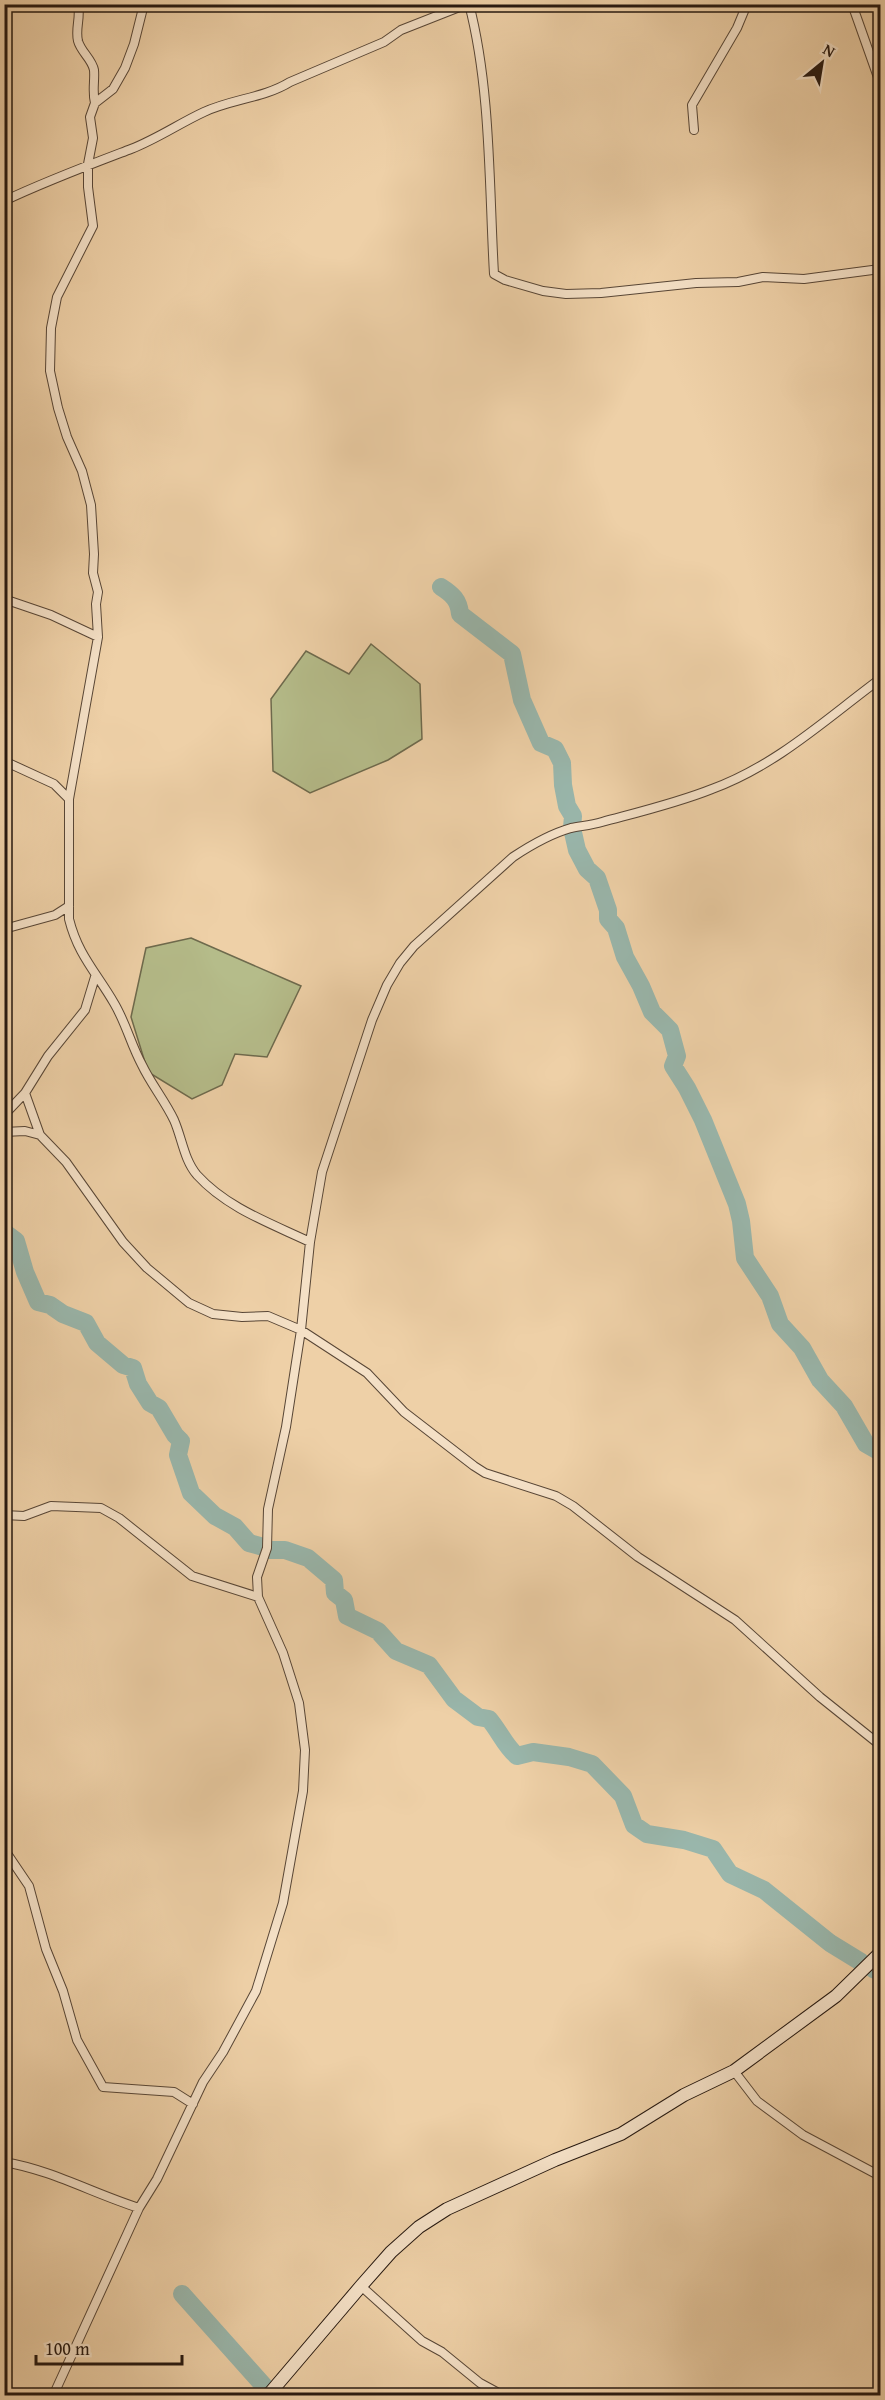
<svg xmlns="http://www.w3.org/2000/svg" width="885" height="2400" font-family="'Gentium Book Plus',serif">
	<rect width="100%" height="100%" fill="#eed0a7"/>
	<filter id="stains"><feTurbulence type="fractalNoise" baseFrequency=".00333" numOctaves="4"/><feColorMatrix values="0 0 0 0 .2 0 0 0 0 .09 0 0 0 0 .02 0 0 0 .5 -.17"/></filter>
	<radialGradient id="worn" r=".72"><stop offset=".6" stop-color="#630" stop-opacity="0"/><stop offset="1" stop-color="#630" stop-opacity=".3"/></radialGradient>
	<path fill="#b5bc8a" stroke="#6e6a4d" stroke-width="1.5" d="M371,644L420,684L422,739L388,760L310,793L273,771L271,699L306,651L349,674Z
		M191,938L301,986L267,1057L235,1054L222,1085L192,1099L148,1072L131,1017L146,948Z"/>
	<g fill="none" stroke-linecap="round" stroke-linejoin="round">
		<path stroke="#99b6ab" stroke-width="18" d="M441,587C452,594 459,600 460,614L512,654L522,700L541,743L555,749L562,763L563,785L567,806L573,816L572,828L577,850L587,869L597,878L608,910V919L616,928L625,957L641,986L652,1012L670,1030L677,1056L673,1066L687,1088L703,1120L737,1204L741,1221L745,1258L770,1296L780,1324L802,1348L820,1380L844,1406L866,1444L880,1452
			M4,1232L16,1241L25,1272L38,1302L50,1305L63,1314L86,1323L97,1343L123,1365L133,1368L138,1384L150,1403L159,1408L175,1435L181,1441L178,1455L191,1493L215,1516L235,1527L249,1543L267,1548L269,1550H285L308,1558L334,1580L335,1593L344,1600L347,1616L378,1631L396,1651L429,1665L454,1699L478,1717L489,1719C500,1732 505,1746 517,1756L533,1752L569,1757L592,1764L623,1796L634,1825L647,1834L684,1840L713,1849L730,1874L764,1890L830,1943L861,1962
			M873,1969L880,1972
			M182,2294L273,2396"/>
		<defs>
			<path id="street" d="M78,4C81,18 75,28 78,41C81,52 92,59 94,70C95,81 92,91 95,103
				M469,4C491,88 489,187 494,274L505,280L543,291L566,294L601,293L696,283L738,282L763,277L804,279L880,269
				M852,4L880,83
				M694,130L692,105L737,28L747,4
				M4,201C46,181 89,165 131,149C157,139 180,123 204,112C232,99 264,98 290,82L384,42L401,30L467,4
				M4,599L51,615L98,637
				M4,761L54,784L69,799V919C78,955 96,972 114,1003C126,1023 131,1045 142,1065C151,1084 165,1101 174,1120C182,1138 184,1160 197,1175C227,1208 270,1223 310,1242
				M69,799L98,637L96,604L98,592L93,573L94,554L91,505L82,471L67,437L58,408L50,371L51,328L57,297L93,226L88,187V164L93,138L90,117L95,103L113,89L125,68L134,44L144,4
				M4,929L55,915L69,906
				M25,1093L48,1056L85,1010L95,977
				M4,1115L25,1093L40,1135
				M4,1132L25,1131L40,1135L66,1162L123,1242L147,1268L189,1303L213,1314L242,1317L268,1316L301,1330L367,1373L404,1412L474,1466L485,1473L556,1496L573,1506L638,1557L735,1620L820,1697L880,1745
				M4,1515L24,1516L51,1506L101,1508L119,1518L192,1576L258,1597
				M4,1849L29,1886L46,1949L63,1991L77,2040L103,2087L174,2092L193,2104
				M734,2071L757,2101L803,2135L880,2176
				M4,2162C52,2170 94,2194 139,2208
				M361,2286L422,2341L442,2352L480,2383L504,2396
				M270,2393L290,2396
				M53,2396L139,2208L157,2179L203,2082L223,2052L256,1991L283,1903L303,1791L305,1750L299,1703L283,1653L258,1597L257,1577L267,1548L268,1509L286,1427L301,1330L310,1242L322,1172L372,1020L387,985L400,963L414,946L513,857C531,845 550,834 571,828C581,826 592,825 602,822C639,812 677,803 712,789C777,765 826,719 880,679"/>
			<path id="secondary" d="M264,2396L270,2393L361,2286L391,2252L419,2227L447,2209L555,2160L621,2134L684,2095L734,2071L836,1996L880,1953"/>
		</defs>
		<use href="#street" stroke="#584636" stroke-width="10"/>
		<use href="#secondary" stroke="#261810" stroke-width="14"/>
		<use href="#street" stroke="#f4e0c6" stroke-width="8"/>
		<use href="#secondary" stroke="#f4e0c6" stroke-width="12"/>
	</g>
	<rect width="885" height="2400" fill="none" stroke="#eed0a7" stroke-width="24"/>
	<rect x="6" y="6" width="873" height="2388" fill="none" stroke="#261810" stroke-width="3"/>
	<rect x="12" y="12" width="861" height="2376" fill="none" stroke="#261810" stroke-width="1.5"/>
	<g transform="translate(822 63) rotate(30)" stroke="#f4e0c6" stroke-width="4.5" paint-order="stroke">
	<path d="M0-4.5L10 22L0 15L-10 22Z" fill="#261810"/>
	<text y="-9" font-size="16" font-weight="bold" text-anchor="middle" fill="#261810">N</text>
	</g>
	<path d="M36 2355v9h146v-9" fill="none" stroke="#261810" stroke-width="3"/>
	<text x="45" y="2355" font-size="18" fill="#261810" stroke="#f4e0c6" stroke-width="4.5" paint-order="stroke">100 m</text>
	<rect width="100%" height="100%" filter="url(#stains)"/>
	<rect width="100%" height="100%" fill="url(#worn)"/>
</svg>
